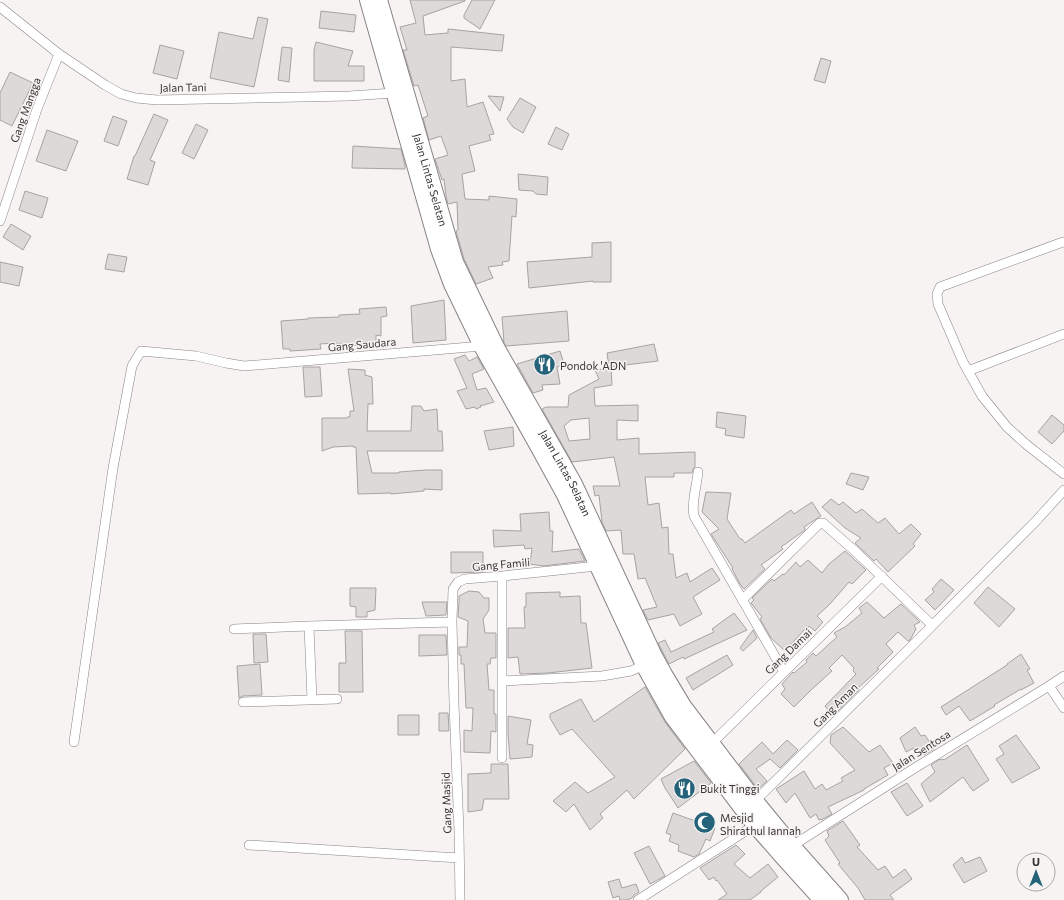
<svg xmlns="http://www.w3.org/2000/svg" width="1064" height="900" font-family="Commissioner,sans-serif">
	<rect width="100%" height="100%" fill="#f8f3f3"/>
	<path fill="#ded9d9" stroke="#a8a3a3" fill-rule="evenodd" d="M410,0H465V1L423,16L425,35L448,33V29L504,35L502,51L451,47V81L465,79L467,107L483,102L494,134L489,135L491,140L469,146L475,171L462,174L465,199L489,200V196L517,199L516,217L512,216L509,261L502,262L503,265L488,267L493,278L476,284L464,259L456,231L458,230L457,202L448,204L446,196L444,179L442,180L435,159L448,155L441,136L429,140L423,118L428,116L418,85L414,86L403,50H407L400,27L416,23Z
		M472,0H495L480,29L464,18V15Z
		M321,11L356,15L354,32L319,28Z
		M258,17L268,19L254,87L210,78L219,32L253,39Z
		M316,42L353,51L348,66H364V81H314V50Z
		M160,45L184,51L177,79L153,73Z
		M282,47L292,48L289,82L278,80Z
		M821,58L831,61L825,83L814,80Z
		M10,72L33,83L12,126L0,120V93Z
		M488,96L504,97L500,111Z
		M520,98L536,107L523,133L513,127L507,119Z
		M154,114L168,120L150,160L155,162L148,185L127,179L134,156H135Z
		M113,116L127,121L118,146L104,141Z
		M196,124L208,130L194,159L182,153Z
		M556,127L569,134L562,150L548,144Z
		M47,130L78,141L66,171L36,161Z
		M353,146L401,149L405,165V169L352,168Z
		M518,174L548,177L547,195L536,194L533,191L519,190Z
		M25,191L48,198L42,218L19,210Z
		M11,224L31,236L23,250L3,237Z
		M611,242V282H593V281L529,288L527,262L592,257V243Z
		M108,254L127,257L124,272L105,269Z
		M0,262L23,267L19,286L0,282Z
		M444,300L446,340L413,343L411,306Z
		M386,307L387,316L381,317V336L376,335V342H359V346L335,343L320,344L321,349L290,351V349H283L281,321L308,319V318L339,317V315L360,314L359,309Z
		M567,311L569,341L506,346L504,343L502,317Z
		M654,344L658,361L609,367L607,353Z
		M560,351L564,364L557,367L560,384L542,385L543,390L533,393L517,364Z
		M465,355L469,361L477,357L484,369L472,374L477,390L486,388L494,402L480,406L481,407L476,409L475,407L466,409L457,391L467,388L454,359Z
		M303,367H320L322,396L305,397Z
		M611,368L612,385L594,388L595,406L638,405V421L617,420V440L639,438V454L695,452V467L693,469L692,473H674V477H645L648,505L659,503L662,528L668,527L669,554H673L676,578L687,573L690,582L712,568L720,580L693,597L702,614L680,626L674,614L648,620L643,610L657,607L645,578L638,579L634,554H623L621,530L606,531L602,522L599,495L595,496L593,486H620L614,457L572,462L542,409L546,407H568L569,395L599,379L595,370ZM589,418L590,439L569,441L564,426L571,420Z
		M348,369L365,370V375L372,377L373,404H368L367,431H411L412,406H421L424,411L437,409L438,431H442L443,451H367L372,473H399V472L426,470H442V490L424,489V491L391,494V493L358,494L356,447H353V446L333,447L322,451V418H347V417H350V411H354Z
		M717,412L746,416L744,438L725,435L726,429L716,427Z
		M1052,415L1064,425V431L1052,444L1038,432Z
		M513,427L514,446L489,450L484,431Z
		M851,473L869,477L863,490L846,484Z
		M706,492L731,493L727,519L740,539H742L745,543L791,510L794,514L812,502L821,516L804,527L805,529V530L781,547L783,549L761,565L765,569L744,589L740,584L732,569L733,568L711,534L719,529L702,512Z
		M831,499L839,505L843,502L856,513L862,509L878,523L885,518L899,534L911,524L921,534L913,544L915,546L888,572L876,559L874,561L855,543L861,538L845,528L822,507Z
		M549,512L550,531H553L552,552L579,549L585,561L543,566L530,564L532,548L525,549L524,545L494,547L493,530L521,531L520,514Z
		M845,551L866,570L852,584L849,582L830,604L817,616L823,622L815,631L809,626L806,630L805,629L785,651L771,638L760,619L762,617L751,603L754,600L752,598L772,579L774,581L783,574L784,575L796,562L800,567L808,560L822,573L829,564Z
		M451,552H483V572L451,573Z
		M941,579L954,590L935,610L925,600L934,592L932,589Z
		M988,587L1015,609L999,627L974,603Z
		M350,588H376L375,610L367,612V617H356V607L350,606Z
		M469,591L479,592L484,598H489V610L483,619L485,633H496V658H491L490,664H487L489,690H494V714H496V732L491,731L490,753L464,752V730L472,731L473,708H466L464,664H461V655H459V647H467L468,621L458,617L459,602V596Z
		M560,592V597L580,596L581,623H586L592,668L548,673L520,674L518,657L508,658V628H525L524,607H526V593Z
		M422,602H447L446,615L426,616Z
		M867,602L884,618L901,604L920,622L914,625L916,629L910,640L908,641L898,632L886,644L893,652L877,668L879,669L858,688L859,690L833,716L825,706L856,674L853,671L854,668L842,655L829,668L832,671L810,691L794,707L781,694L785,689L782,684L793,672L794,673L807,662L806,660L813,653L816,656L837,637L834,633L845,627L862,613L859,608Z
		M734,613L747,630L684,659L683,657L669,664L658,643L665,640L671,652L714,632L712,629Z
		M753,630L757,638L743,651L740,648Z
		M345,631H362L363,692H339V663H346Z
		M253,634H266L268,662L254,663Z
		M419,635H446L447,655L419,656Z
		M1021,654L1030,669L1027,670L1034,683L1021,690V689L994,705L995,706L970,721L959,706L946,715L941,707L1007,665V664Z
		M727,655L733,665L693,690L686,678Z
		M260,664L262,695L243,696L239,698L237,666Z
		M645,687L665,722L685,749L634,799L627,790L600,814L603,818L590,830L574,804L566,812L553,801L575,782L588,793L615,777L572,729L560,735L550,718V714L581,699L594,722Z
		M439,713H448L449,731H439Z
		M398,715H419V735H398Z
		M508,716L531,720L527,744L533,745L532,757L510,759L508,734Z
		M843,727L869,752L880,745L893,763L884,768L888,775L864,789V790L828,807L832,814L821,820V819L819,820L816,814L810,818L795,793L786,803L776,789L804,771L815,789L822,784L826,790L843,781L841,778L855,770L830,743L831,735Z
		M915,727L921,736L925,735L934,749L924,755L922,751L919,753L914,748L906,752L900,738Z
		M1016,735L1040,768L1012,783L996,759L1004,754L999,746Z
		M787,740L798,750L780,768L770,759L756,769L767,781L758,789L739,764L762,742L773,754Z
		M967,745L989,780L973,791L963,777L930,802L921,784L935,772L931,765L940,759L941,760L943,759L944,760Z
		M694,761L711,783L678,808L665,788L661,779Z
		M491,764H508L509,799H484L482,810L468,812V774L491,773Z
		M907,783L923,806L907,816L891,792Z
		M673,813L715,828L710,841L706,839L699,854L694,857L678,851L679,845L669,841L671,835L666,833Z
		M843,821L860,845L857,847L878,870L885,866L893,878L905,869L912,879L890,895L894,900H865L858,888L838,864L840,863L825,840L829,836L827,831Z
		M736,845L745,854L734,864L750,878L768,864L778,877L761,891V892L750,900H718L727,894L717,880L716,881L714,877L709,880L700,868Z
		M649,846L665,876L650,884L634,853Z
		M962,857L965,863L980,857L987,871L964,883L953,865Z
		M619,879L622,888L636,884L639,892L634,895L632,898L627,900H620L619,896L613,898L608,882Z"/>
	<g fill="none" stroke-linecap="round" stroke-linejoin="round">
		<defs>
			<path id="street" d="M0,7L59,54L105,85L121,94L136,98L157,100L349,96L394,93
				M0,221L37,109L59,54
				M1063,242L940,287L937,294L938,304L963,362L982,396L1007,427L1027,445L1064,474
				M968,371L1064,334
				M698,472C697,486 691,502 694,516L784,672
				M502,576V758
				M742,600L818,525L820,523H823L856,552L932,625
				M309,626L312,700
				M234,629L309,626L452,622
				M502,681L602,676L631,671L644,665
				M1049,686L1064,708
				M243,702L337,699
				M74,742L113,468L132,366L141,351L196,356L226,363L244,366L482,346
				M711,744L882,576
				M755,801L914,644L1036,521L1064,490
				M249,845L459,858
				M792,846L918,766L1049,686L1064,676
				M460,900L459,831L454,704L452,622L453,589L458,582L465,579L502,576L597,566
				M638,900L755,825"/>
			<g id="highway">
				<path d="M368,0L439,249L452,284L482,346L541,451L565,495L644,665L673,717L755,825L784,858L822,900"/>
				<path id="s1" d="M379,0L455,262L496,347L574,484L654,656L665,676L683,706L755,801L792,846L840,900"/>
			</g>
		</defs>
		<use href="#street" stroke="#888484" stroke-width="10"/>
		<use href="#highway" stroke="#888484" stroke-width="18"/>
		<use href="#street" stroke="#fff" stroke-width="9"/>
		<use href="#highway" stroke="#fff" stroke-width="16"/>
	</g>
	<defs>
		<symbol id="restaurant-disc" viewBox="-11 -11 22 22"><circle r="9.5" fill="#246379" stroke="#f8f3f3"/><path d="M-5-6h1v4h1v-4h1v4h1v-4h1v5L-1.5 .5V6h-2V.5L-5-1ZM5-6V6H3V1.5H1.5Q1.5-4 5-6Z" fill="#fff"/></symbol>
		<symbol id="mosque-disc" viewBox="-11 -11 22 22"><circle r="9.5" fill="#246379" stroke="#f8f3f3"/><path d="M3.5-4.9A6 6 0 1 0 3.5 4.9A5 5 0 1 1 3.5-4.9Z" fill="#fff"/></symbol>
	</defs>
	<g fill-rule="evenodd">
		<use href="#restaurant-disc" x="532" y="352" width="25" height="25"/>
		<use href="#restaurant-disc" x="672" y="776" width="25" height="25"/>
		<use href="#mosque-disc" x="692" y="810" width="25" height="25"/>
	</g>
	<g text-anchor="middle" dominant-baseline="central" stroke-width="3" stroke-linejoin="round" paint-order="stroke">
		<g font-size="11" fill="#383636" stroke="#f8f3f3">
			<text transform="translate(183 87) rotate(-1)">Jalan Tani</text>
			<text transform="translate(25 110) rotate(-70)">Gang Mangga</text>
			<text stroke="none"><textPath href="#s1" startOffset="187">Jalan Lintas Selatan</textPath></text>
			<text transform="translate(362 344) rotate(-5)">Gang Saudara</text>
			<text stroke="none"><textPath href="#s1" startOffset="511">Jalan Lintas Selatan</textPath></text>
			<text transform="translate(501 564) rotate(-5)">Gang Famili</text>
			<text transform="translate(788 651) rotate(-44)">Gang Damai</text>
			<text transform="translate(835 705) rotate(-45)">Gang Aman</text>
			<text transform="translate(921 750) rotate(-32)">Jalan Sentosa</text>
			<text transform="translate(446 803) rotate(-92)">Gang Masjid</text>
		</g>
		<g font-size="11" fill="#383636" stroke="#f8f3f3" text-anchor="start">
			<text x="560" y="365">Pondok 'ADN</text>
			<text x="700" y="788">Bukit Tinggi</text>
			<text x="720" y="817">Mesjid<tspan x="720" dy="13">Shirathul Iannah</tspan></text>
		</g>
	</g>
	<g transform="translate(1036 872)"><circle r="19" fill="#f8f3f3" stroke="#aba7a7"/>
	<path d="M0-3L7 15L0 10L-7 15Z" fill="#246379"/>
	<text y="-6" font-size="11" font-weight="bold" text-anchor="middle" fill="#383636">U</text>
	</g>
</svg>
